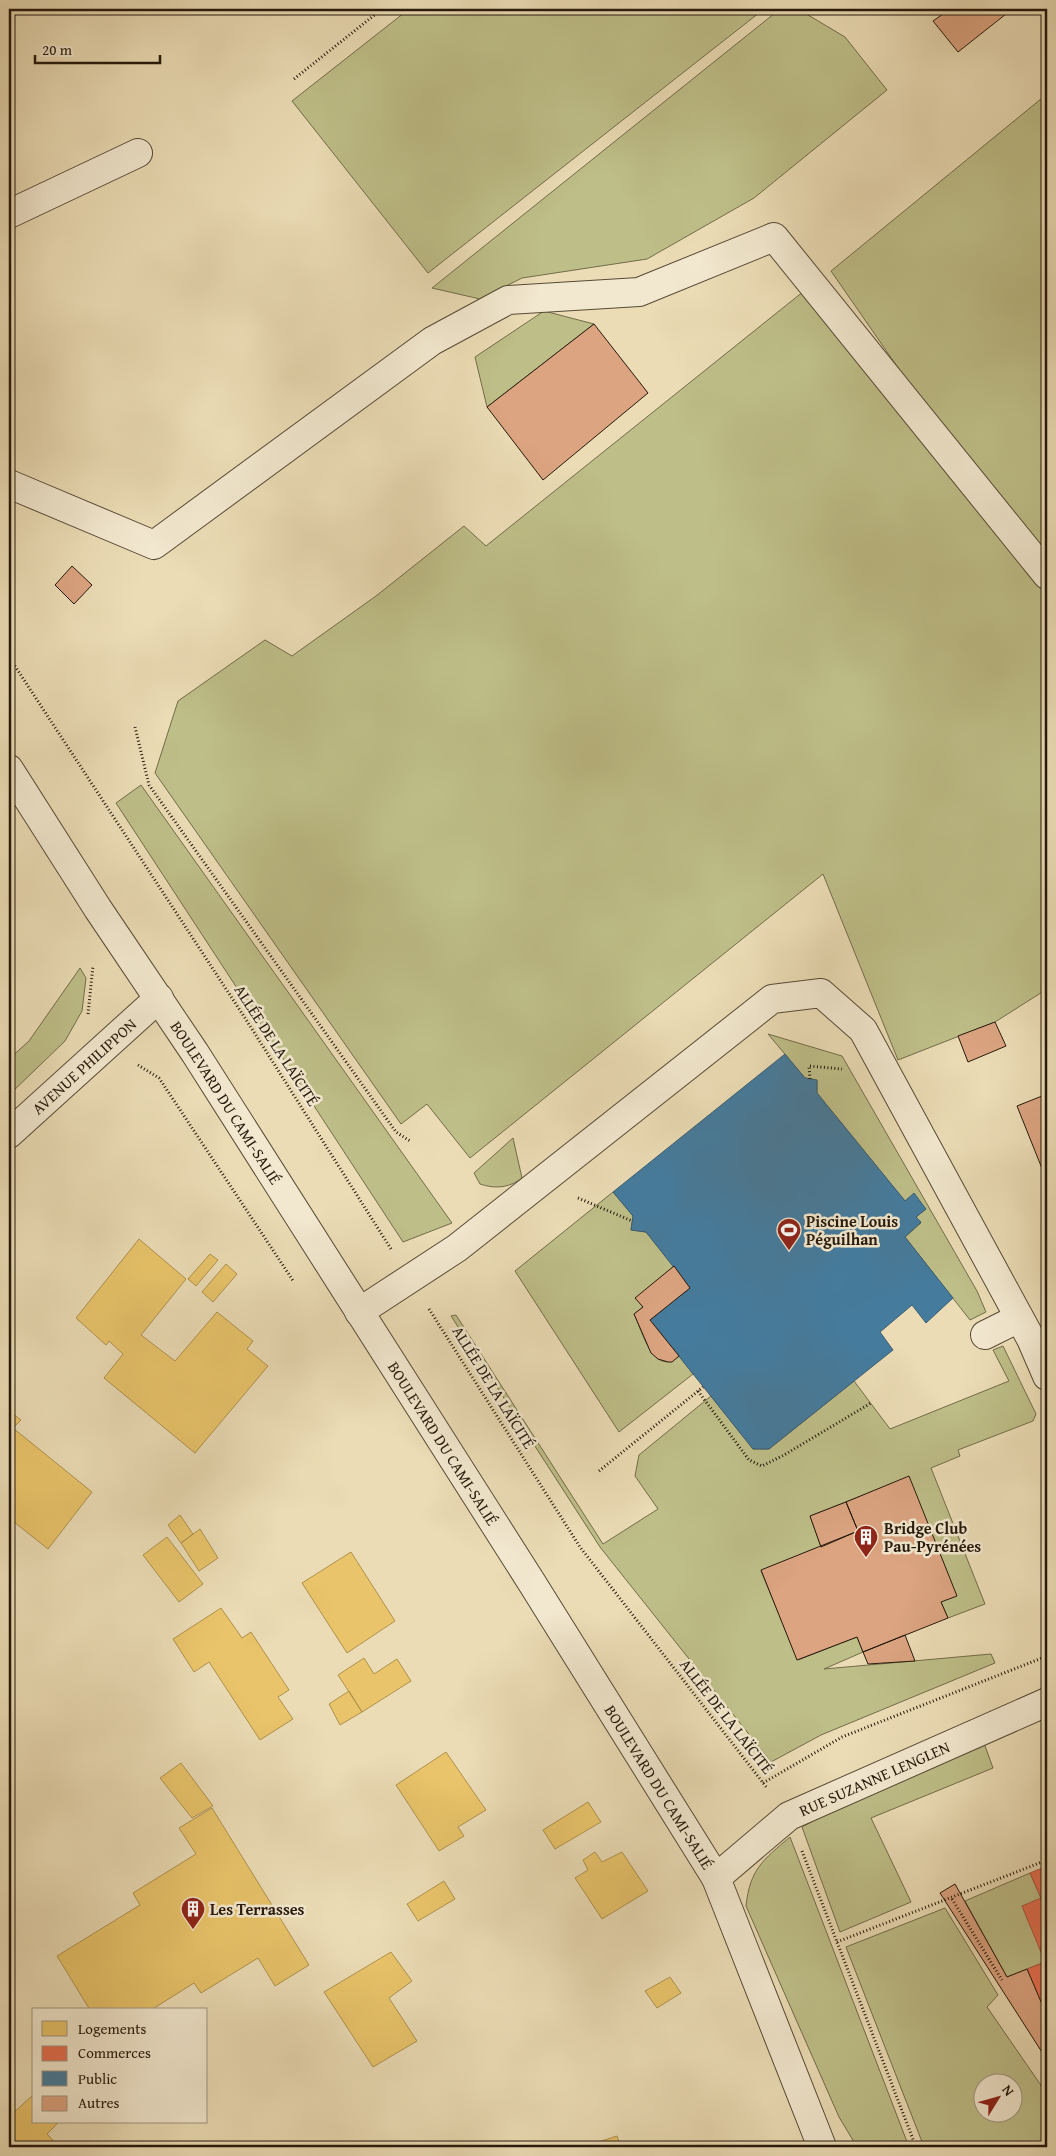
<svg xmlns="http://www.w3.org/2000/svg" width="1056" height="2156" font-family="'Gentium Book Plus',serif">
	<rect width="100%" height="100%" fill="#ebdcb5"/>
	<filter id="stains"><feTurbulence type="fractalNoise" baseFrequency=".004" numOctaves="4"/><feColorMatrix values="0 0 0 0 .2 0 0 0 0 .09 0 0 0 0 .02 0 0 0 .5 -.17"/></filter>
	<radialGradient id="worn" r=".72"><stop offset=".6" stop-color="#630" stop-opacity="0"/><stop offset="1" stop-color="#630" stop-opacity=".3"/></radialGradient>
	<path fill="#bebe88" stroke="#726c4a" fill-rule="evenodd" d="M409,9H764L428,273L292,101Z
		M780,9H798L845,37L887,90L754,198L647,259L522,278L480,299L432,288Z
		M1047,94V554L910,385L831,271Z
		M804,291L1047,588V989L995,1022L898,1060L823,874L470,1158L427,1104L401,1124L155,773L178,701L265,640L292,656L376,596L464,526L486,546Z
		M544,311L594,324L487,407L475,357Z
		M141,785L452,1223L403,1242L116,803Z
		M80,968L86,978L82,1011L65,1041L9,1095V1059L29,1041Z
		M768,1034L842,1056L977,1291L986,1312L970,1320L905,1237L921,1223L916,1217L926,1209L905,1201L817,1093V1080L805,1078Z
		M513,1138L522,1178C509,1188 495,1189 480,1184L474,1173Z
		M613,1192L633,1216L631,1230L646,1232L674,1266L636,1298L643,1307L634,1314C642,1330 653,1378 679,1356L693,1374L619,1432L515,1271Z
		M456,1315L603,1544L658,1509L635,1476L639,1455L711,1396L753,1449H769L854,1381L890,1429L1009,1381L993,1350L1003,1346L1036,1414L1033,1421L958,1450L960,1456L931,1468L985,1604L948,1618L941,1602L909,1477L810,1516L821,1547L761,1571L798,1660L857,1637L863,1652L824,1669L991,1654L995,1663L821,1735L771,1762L600,1547L451,1316Z
		M984,1743L993,1768L871,1818L911,1902L840,1932L802,1827L861,1795Z
		M790,1837L909,2147H857L839,2117L746,1906C750,1869 763,1860 790,1837Z
		M1030,1873L1041,1898L1045,1962L1007,1977L965,1901Z
		M945,1908L998,1995L987,2007L1047,2094V2147H924L846,1947ZM984,2084H1014V2114H984Z"/>
	<path fill="#e9c46a" stroke="#ae914e" d="M139,1239L186,1279L141,1335L175,1361L217,1312L253,1341L247,1349L268,1366L195,1453L104,1378L123,1354L109,1341L106,1345L76,1318Z
		M210,1254L218,1260L196,1286L188,1279Z
		M226,1264L237,1274L213,1302L202,1292Z
		M9,1411L21,1420L13,1428L92,1492L48,1549L9,1518Z
		M180,1515L193,1534L181,1543L168,1525Z
		M200,1529L218,1558L199,1571L181,1543Z
		M167,1537L203,1584L179,1602L143,1555Z
		M351,1552L395,1621L347,1653L302,1583Z
		M221,1608L242,1638L251,1632L289,1690L278,1697L293,1719L260,1740L209,1662L194,1672L173,1639Z
		M364,1658L374,1674L397,1659L411,1681L362,1712L338,1675Z
		M349,1691L362,1712L340,1725L329,1704Z
		M446,1752L486,1810L458,1827L464,1836L439,1851L396,1785Z
		M181,1763L213,1806L192,1818L160,1778Z
		M588,1802L601,1822L555,1849L543,1830Z
		M212,1808L309,1965L275,1986L258,1958L201,1993L194,1983L151,2010H90L57,1956L140,1905L133,1893L196,1854L179,1828Z
		M595,1852L602,1862L622,1852L648,1891L602,1919L575,1878L588,1870L583,1860Z
		M444,1881L455,1899L418,1921L407,1904Z
		M391,1952L412,1981L389,1998L417,2041L373,2067L324,1992Z
		M670,1977L681,1993L657,2008L645,1991Z
		M34,2094V2122H59L47,2134L59,2147H9V2117Z
		M617,2136L621,2147H583Z"/>
	<path fill="#e76f51" stroke="#ad553c" d="M1047,1866V2016L1027,1969L1045,1962L1022,1906L1041,1898L1030,1873Z"/>
	<path fill="#457b9d" stroke="#3c5e72" d="M785,1054L805,1078L817,1080V1093L905,1201L914,1193L926,1209L916,1217L921,1222L905,1237L953,1298L926,1323L912,1305L880,1332L893,1350L769,1449H753L650,1320L690,1288L646,1232L631,1230L633,1216L613,1192Z"/>
	<path fill="#dca481" stroke="#26190c" d="M950,9H1002L1006,14L958,52L933,21Z
		M594,324L648,393L543,480L487,407Z
		M72,566L92,585L74,604L55,585Z
		M995,1022L1006,1046L968,1062L958,1036Z
		M1047,1094V1181L1017,1106Z
		M674,1266L690,1288L650,1320L679,1356L672,1362H668L658,1359L651,1353L634,1314L643,1307L635,1298Z
		M909,1476L957,1596L941,1602L948,1618L863,1652L857,1637L797,1660L761,1570L858,1531L846,1502Z
		M846,1502L858,1531L821,1547L810,1516Z
		M905,1635L915,1661L868,1664L863,1652Z
		M955,1884L1007,1977L1027,1969L1047,2016V2060L940,1893Z"/>
	<g fill="none" stroke-linecap="round" stroke-linejoin="round">
		<defs>
			<g id="minor">
				<path d="M9,214L138,153"/>
				<path d="M9,484L154,545L432,341L508,300L639,292L774,237L1047,575"/>
				<path id="s1" d="M9,769L98,909L195,1053L532,1583L716,1878L822,2147"/>
				<path id="s2" d="M9,1134L159,998"/>
				<path d="M359,1312L457,1248L772,999L821,993L863,1030L1031,1339L1047,1376"/>
				<path d="M985,1335L1019,1318"/>
				<path id="s3" d="M716,1878L789,1816L1047,1702"/>
			</g>
		</defs>
		<use href="#minor" stroke="#574a36" stroke-width="30"/>
		<path stroke="#26190c" stroke-width="3" stroke-dasharray="1 2.5" stroke-linecap="butt" d="M294,79L382,9
			M9,657L245,1018L391,1249
			M135,727L149,785L396,1132L410,1141
			M88,1014L93,966
			M138,1065L159,1078L294,1282
			M810,1079L809,1066L842,1069
			M578,1198L632,1221
			M429,1309L580,1547L767,1788
			M698,1391L749,1460L762,1466L784,1455L871,1403
			M599,1471L703,1387
			M763,1783L842,1737L1047,1656
			M802,1851L916,2147
			M952,1899L1002,1980
			M837,1942L1047,1860"/>
		<use href="#minor" stroke="#f2e8cf" stroke-width="28"/>
	</g>
	<defs>
		<symbol id="stadium-pin" viewBox="-11 -11 22 30"><path d="M0 17L-7.5 6A9.5 9.5 0 1 1 7.5 6Z" fill="#8f2418" stroke="#f2e8cf"/><path d="M0-5a6.5 5 0 1 0 0 10a6.5 5 0 1 0 0-10ZM-3.5-1.8h7v3.6h-7Z" fill="#fff"/></symbol>
		<symbol id="building-pin" viewBox="-11 -11 22 30"><path d="M0 17L-7.5 6A9.5 9.5 0 1 1 7.5 6Z" fill="#8f2418" stroke="#f2e8cf"/><path d="M-4-6H4V6H1V3H-1V6H-4ZM-2.5-4.3h1.7v1.8h-1.7ZM.8-4.3h1.7v1.8H.8ZM-2.5-1h1.7V.8h-1.7ZM.8-1h1.7V.8H.8Z" fill="#fff"/></symbol>
	</defs>
	<g fill-rule="evenodd">
		<use href="#stadium-pin" x="775" y="1216" width="28" height="38"/>
		<use href="#building-pin" x="852" y="1523" width="28" height="38"/>
		<use href="#building-pin" x="179" y="1895" width="28" height="38"/>
	</g>
	<g text-anchor="middle" dominant-baseline="central" stroke-width="5" stroke-linejoin="round" paint-order="stroke">
		<g font-size="16" fill="#26190c" stroke="#f2e8cf">
			<text transform="translate(277 1045) rotate(57)">ALLÉE DE LA LAÏCITÉ</text>
			<text stroke="none"><textPath href="#s2" startOffset="101">AVENUE PHILIPPON</textPath></text>
			<text stroke="none"><textPath href="#s1" startOffset="398">BOULEVARD DU CAMI-SALIÉ</textPath></text>
			<text transform="translate(494 1387) rotate(58)">ALLÉE DE LA LAÏCITÉ</text>
			<text stroke="none"><textPath href="#s1" startOffset="802">BOULEVARD DU CAMI-SALIÉ</textPath></text>
			<text transform="translate(727 1716) rotate(52)">ALLÉE DE LA LAÏCITÉ</text>
			<text stroke="none"><textPath href="#s3" startOffset="189">RUE SUZANNE LENGLEN</textPath></text>
			<text stroke="none"><textPath href="#s1" startOffset="1208">BOULEVARD DU CAMI-SALIÉ</textPath></text>
		</g>
		<g font-size="16" font-weight="bold" fill="#26190c" stroke="#f2e8cf" text-anchor="start">
			<text x="806" y="1221">Piscine Louis<tspan x="806" dy="18">Péguilhan</tspan></text>
			<text x="884" y="1528">Bridge Club<tspan x="884" dy="18">Pau-Pyrénées</tspan></text>
			<text x="210" y="1909">Les Terrasses</text>
		</g>
	</g>
	<rect width="1056" height="2156" fill="none" stroke="#ebdcb5" stroke-width="30"/>
	<rect x="10" y="10" width="1036" height="2136" fill="none" stroke="#26190c" stroke-width="2.5"/>
	<rect x="15" y="15" width="1026" height="2126" fill="none" stroke="#26190c"/>
	<rect x="32" y="2008" width="175" height="115" fill="#f2e8cf" stroke="#a09581"/>
	<rect x="42" y="2021" width="25" height="15" fill="#e9c46a" stroke="#a09581"/>
	<text x="78" y="2034" font-size="15" fill="#26190c">Logements</text>
	<rect x="42" y="2046" width="25" height="15" fill="#e76f51" stroke="#a09581"/>
	<text x="78" y="2058" font-size="15" fill="#26190c">Commerces</text>
	<rect x="42" y="2071" width="25" height="15" fill="#457b9d" stroke="#a09581"/>
	<text x="78" y="2084" font-size="15" fill="#26190c">Public</text>
	<rect x="42" y="2096" width="25" height="15" fill="#dca481" stroke="#a09581"/>
	<text x="78" y="2108" font-size="15" fill="#26190c">Autres</text>
	<g transform="translate(998 2098) rotate(53)"><circle r="24" fill="#f2e8cf" stroke="#a09581"/>
	<path d="M0-4L9 19L0 12L-9 19Z" fill="#8f2418"/>
	<text y="-8" font-size="14" font-weight="bold" text-anchor="middle" fill="#26190c">N</text>
	</g>
	<path d="M35 55v8h125v-8" fill="none" stroke="#26190c" stroke-width="2.5"/>
	<text x="42" y="55" font-size="15" fill="#26190c" stroke="#f2e8cf" stroke-width="4" paint-order="stroke">20 m</text>
	<rect width="100%" height="100%" filter="url(#stains)"/>
	<rect width="100%" height="100%" fill="url(#worn)"/>
</svg>
